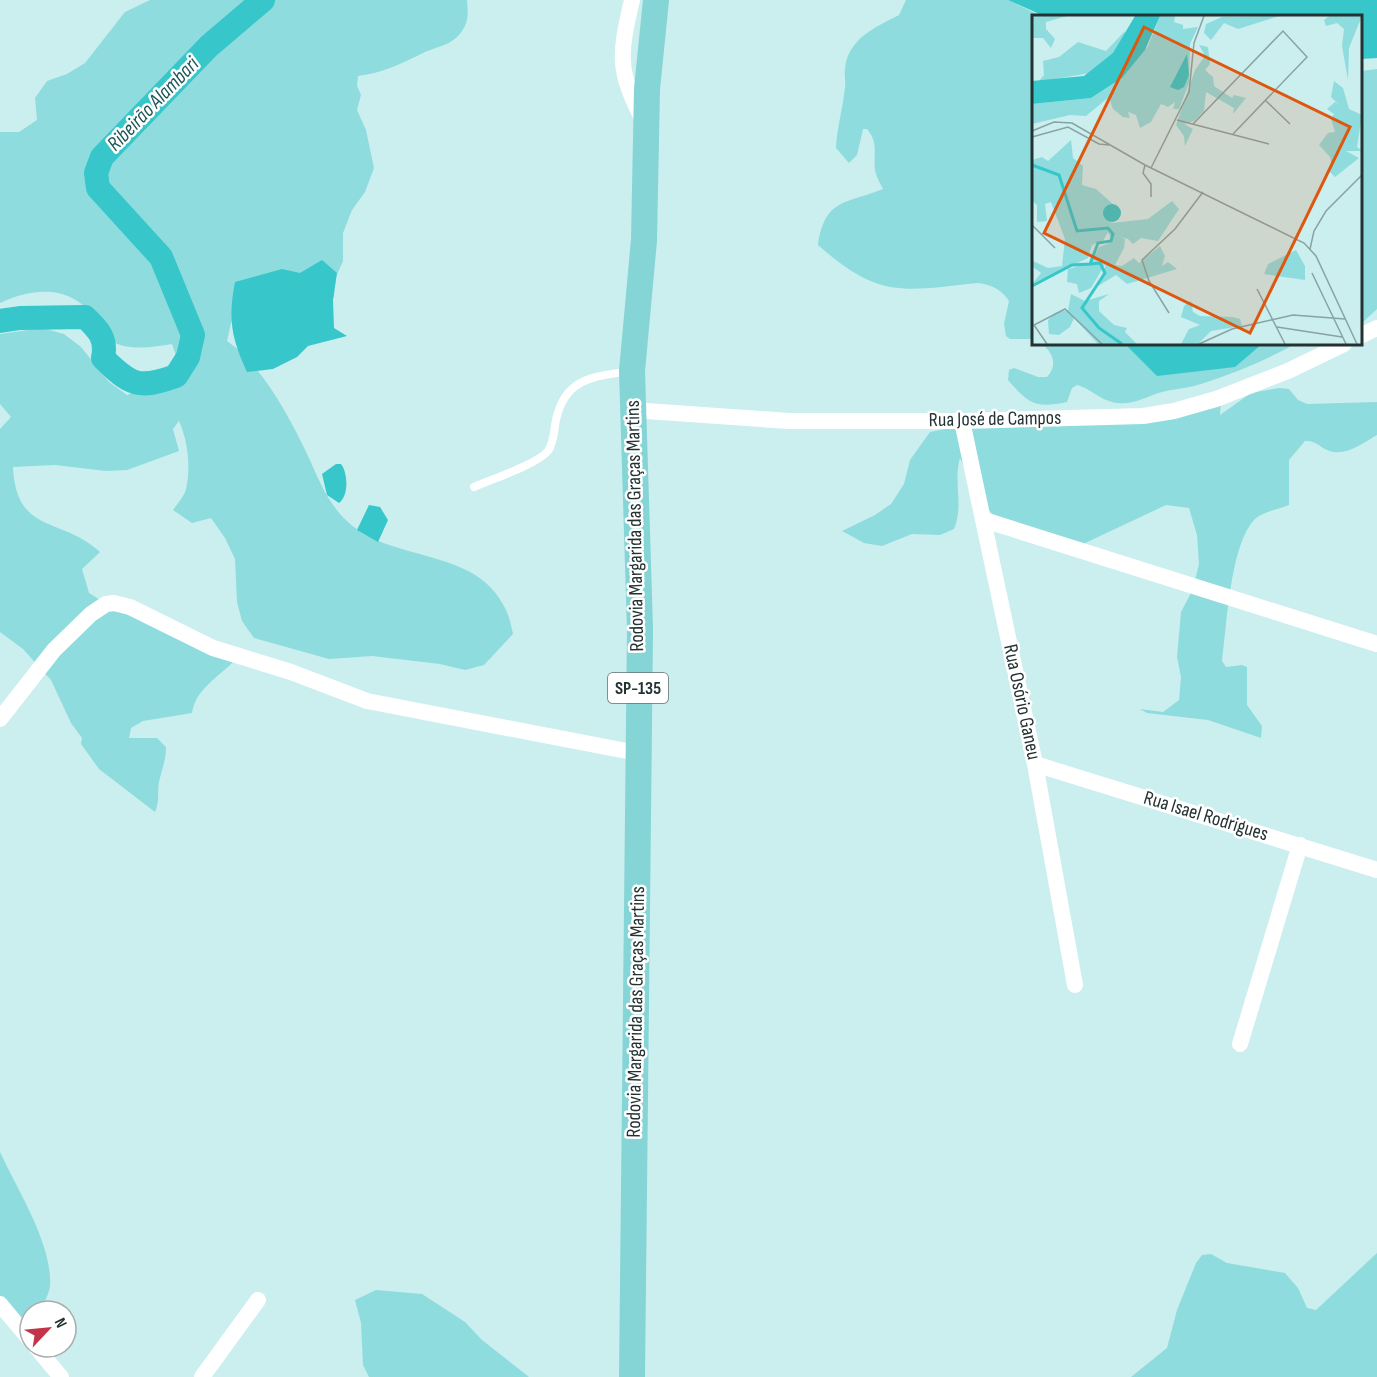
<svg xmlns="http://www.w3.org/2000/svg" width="1377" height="1377" font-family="'Sofia Sans Condensed',sans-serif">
	<rect width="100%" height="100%" fill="#cbeeef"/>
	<path fill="#8fdcde" d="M150,0H467C468,12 469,21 462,31C452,46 437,46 423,53C401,64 382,73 358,76L357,86L361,95L357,110L366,130L374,168L365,192L352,210L343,233V261L335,279L334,297L327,302L237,310L231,323L227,341C262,365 290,418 308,456C319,480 328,504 348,522C392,563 476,547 505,608C509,615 511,625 513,634L484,665L465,670L440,664L372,656L329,659L254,638L242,621L237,602L235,559L225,538L211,518L192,523L173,510C177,504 184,497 186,489C191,468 188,441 179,421L173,429L179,451L127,470L106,471L55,465L13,467C16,535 61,516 100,552L82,569L89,593L108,605L235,660C220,676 195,689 192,713L143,721L131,728L129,738H157L166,747C166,760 162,769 159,782C157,793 160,801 155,812L99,769L81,744L82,738L71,723L51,680L23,649L0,632V429L11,417L0,404V334L42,328L64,334L81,347L109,382L127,395L166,379L179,364L172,344C153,347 126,352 108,339C103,335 100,325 96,319C71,285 35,287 0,303V132H19L37,120L35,98L47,81L67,74L85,63L125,12Z
		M906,0H1008L1035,13L1053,16H1034L1033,339H1010L1006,336L1004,324L1009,301C1001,289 992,285 978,283C902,291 879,299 818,245C825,198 846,204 883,189C880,183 876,176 875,170C873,154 879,143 867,129H863L857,155L849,163L836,148C837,127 843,108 845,87C846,81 844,75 845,69C848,38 876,27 899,15Z
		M1377,69V309L1362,323L1361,71Z
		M1042,344H1295C1269,359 1223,378 1194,386C1183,389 1172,389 1162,392C1147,396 1134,405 1118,403C1102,402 1092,389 1077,385L1072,388L1067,402C1035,409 1028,403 1008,380L1009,370L1014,368L1038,377H1047C1058,365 1053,353 1042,344Z
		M1279,388L1289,389L1298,400L1307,404L1377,402V435C1363,443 1344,458 1327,450C1319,446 1315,440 1305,441L1289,460V505C1279,509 1263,512 1255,519C1230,544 1227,625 1222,661L1226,667L1242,665L1247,667V705L1262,726L1261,738L1208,720L1147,713L1140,709L1163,712L1179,700L1181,677L1177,657L1181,612L1193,589L1199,564L1197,535L1189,508L1166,505L1081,545L998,520L982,503L960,458C953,482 964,506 954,529L940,535L912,534L882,546L864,543L842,531L875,515L891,504L904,484L910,460L930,432L981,422L1111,416L1221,398L1220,415L1251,393Z
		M0,1152C17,1189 53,1245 50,1286C49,1293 45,1301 42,1308L30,1311L21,1318L0,1310Z
		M1377,1253V1377H1131L1167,1348L1177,1310L1196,1263L1202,1255L1211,1254L1227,1263L1285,1273L1298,1288L1307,1308L1316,1310Z
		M376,1290L422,1294L465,1322L482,1340L529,1377H369L363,1365L361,1323L355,1300Z"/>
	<path fill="#37c6c9" d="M1008,0H1377V58L1361,59L1360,16H1044Z
		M322,260L337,273L333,300L334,328L347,336L308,346L297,357L273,369L247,372C231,337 228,319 235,282L282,269L300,273Z
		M1125,344H1262L1235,367L1157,376Z
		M336,464H341C348,473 349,496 339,503L327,495L322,474Z
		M369,505L380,507L388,520L378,542L357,530Z"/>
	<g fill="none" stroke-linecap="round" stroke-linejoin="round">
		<path stroke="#37c6c9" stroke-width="24" d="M0,321L20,318L85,317C99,330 107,339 103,358C131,386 139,389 176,376L188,357L193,335L161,257L98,188L96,173L102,157L209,46L263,0"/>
		<path stroke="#fff" stroke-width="8" d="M474,487C492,479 536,465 548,451C554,443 554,429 556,420C565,378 593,377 629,371"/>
		<path stroke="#fff" stroke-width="16" d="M632,0C619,56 617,70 644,122
			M1360,336L1377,328
			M632,410L789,421H962L1143,416L1174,411L1216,399L1288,371L1344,344
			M962,421L1035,764L1075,985
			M984,520L1377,644
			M0,719L54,650L91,614L106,604L114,603L130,607L213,648L291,672L367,701L637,753
			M1035,764L1377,870
			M1240,1044L1300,845
			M0,1304L30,1340
			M36,1347L61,1377
			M202,1377L258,1300"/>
		<path stroke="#85d4d6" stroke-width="26" d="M632,1377L640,629L632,371L644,240L647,89L656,0"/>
	</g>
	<g text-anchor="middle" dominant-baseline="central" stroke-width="5" stroke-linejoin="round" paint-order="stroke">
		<rect fill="#fff" stroke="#667070" stroke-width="1.5" x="608" y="673" width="60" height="30" rx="4.5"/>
		<g font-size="18" font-weight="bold" fill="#243232">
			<text x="638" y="688">SP-135</text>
		</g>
		<g font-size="20" fill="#243232" stroke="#fff">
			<text transform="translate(995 419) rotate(-1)">Rua José de Campos</text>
			<text transform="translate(635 526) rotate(-91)">Rodovia Margarida das Graças Martins</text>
			<text transform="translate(1022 702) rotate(78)">Rua Osório Ganeu</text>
			<text transform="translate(1206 816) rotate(17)">Rua Isael Rodrigues</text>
			<text transform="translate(636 1012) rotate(-89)">Rodovia Margarida das Graças Martins</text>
		</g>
		<g font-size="21" font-style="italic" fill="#1d5758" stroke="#fff">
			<text transform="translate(153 104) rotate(-46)">Ribeirão Alambari</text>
		</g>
	</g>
	<g transform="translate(1032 15)">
		<rect width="330" height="330" fill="#cbeeef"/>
		<path d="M0,1H35L14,7V14L23,24L19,33L11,23H0ZM128,1H143L142,7L151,10V14L166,12L158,29L157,68L147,94H141L143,87L136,92L129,89L119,107L108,113L104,100L96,97L98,103L91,102L81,94L77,82L54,101L38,100L0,109V89L59,83L89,64L116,31ZM247,1L206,14L192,8L179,25L172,18L174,9L190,2ZM297,1H330L317,33L316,65L310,31L312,14L305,8L294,11L292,5ZM93,16L92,27L80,42L58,58L6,67L12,60L11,46L27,42L46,27L74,36ZM167,30L176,32L178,49L173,55L181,62L182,71L200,83L202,80L214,83L201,99L202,93L174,77L172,96L162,106L152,109L161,114L153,131L152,121L144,110L163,55L173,41ZM302,66L311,73L317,94L330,100L325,132L330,136H314L327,143L303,162L296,155L300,152L298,142L287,130L296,118L303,117L299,104L302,99L295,94L303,87L307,90L299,82ZM39,125L41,143L51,151L50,170L64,174L81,189L76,205L80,208L116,204L140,186L147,194L126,226L109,223L101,229L96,224L88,222L93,224L92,233L83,250L90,251L102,243L107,248L128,231L133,241L130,251L136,247L145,254L95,269L84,260L66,271L75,246L59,273L47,278L45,269L35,267L36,254L59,248L67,232L80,227L76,217L71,226L60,230L56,243L0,269L9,258L1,252V246L16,253L30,251L33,224L19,187L13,189L15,206L5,207V190L0,186V145L10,142L16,146ZM264,235L273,251V265L232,259L236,249ZM39,279L53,286L77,279L67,286V296L82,310L95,313L93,317L105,329H66L42,303L38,312L27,320L17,319L16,305L23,298L36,295ZM159,286L161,297L168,301L201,302L208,304L210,311L179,316L166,329H149L157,314L168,310L149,302L152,291Z" fill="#8fdcde"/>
		<path d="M103,1H128L113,35L90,63L59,83L0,89V66L52,61L81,38ZM155,39L157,60L152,72L146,75L138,72ZM71 198a9 9 0 1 1 18 0a9 9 0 1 1-18 0Z" fill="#37c6c9"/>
		<path fill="none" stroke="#37c6c9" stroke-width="3" d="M0,150L27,160L45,216L76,213L81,219L79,226L66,228L58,249L40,250L0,271M58,249L68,248L73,258L50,293L67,313L90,329"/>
		<path fill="none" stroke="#88a3a3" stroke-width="1.5" d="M233,85L258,109M145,105L237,129M161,109L251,16L275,42L201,119M0,116L22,107L40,108L113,150L272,228L284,241L325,329M0,122L36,112L67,129L77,130M113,150L111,158L119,169V182M119,153L157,77L162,28L172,1M0,210L23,233M278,234L282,216L294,196L330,160M280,258L314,329M225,274L253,329M137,298L117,266L110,245L143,214L171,177M245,312L310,322M15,329L2,310L33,294L70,329M167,329L200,314L261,300L313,304"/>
		<path fill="#de570e" fill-opacity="0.15" stroke="#de570e" stroke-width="3" d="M112,12L318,112L218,318L12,218Z"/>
		<rect width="330" height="330" fill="none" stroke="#243232" stroke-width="3"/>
	</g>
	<g transform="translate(48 1329) rotate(64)"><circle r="28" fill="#ffffff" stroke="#a7adad" stroke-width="1.5"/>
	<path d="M0-4.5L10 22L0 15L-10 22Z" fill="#c33349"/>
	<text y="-9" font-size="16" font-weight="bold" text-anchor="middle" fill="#243232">N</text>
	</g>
</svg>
